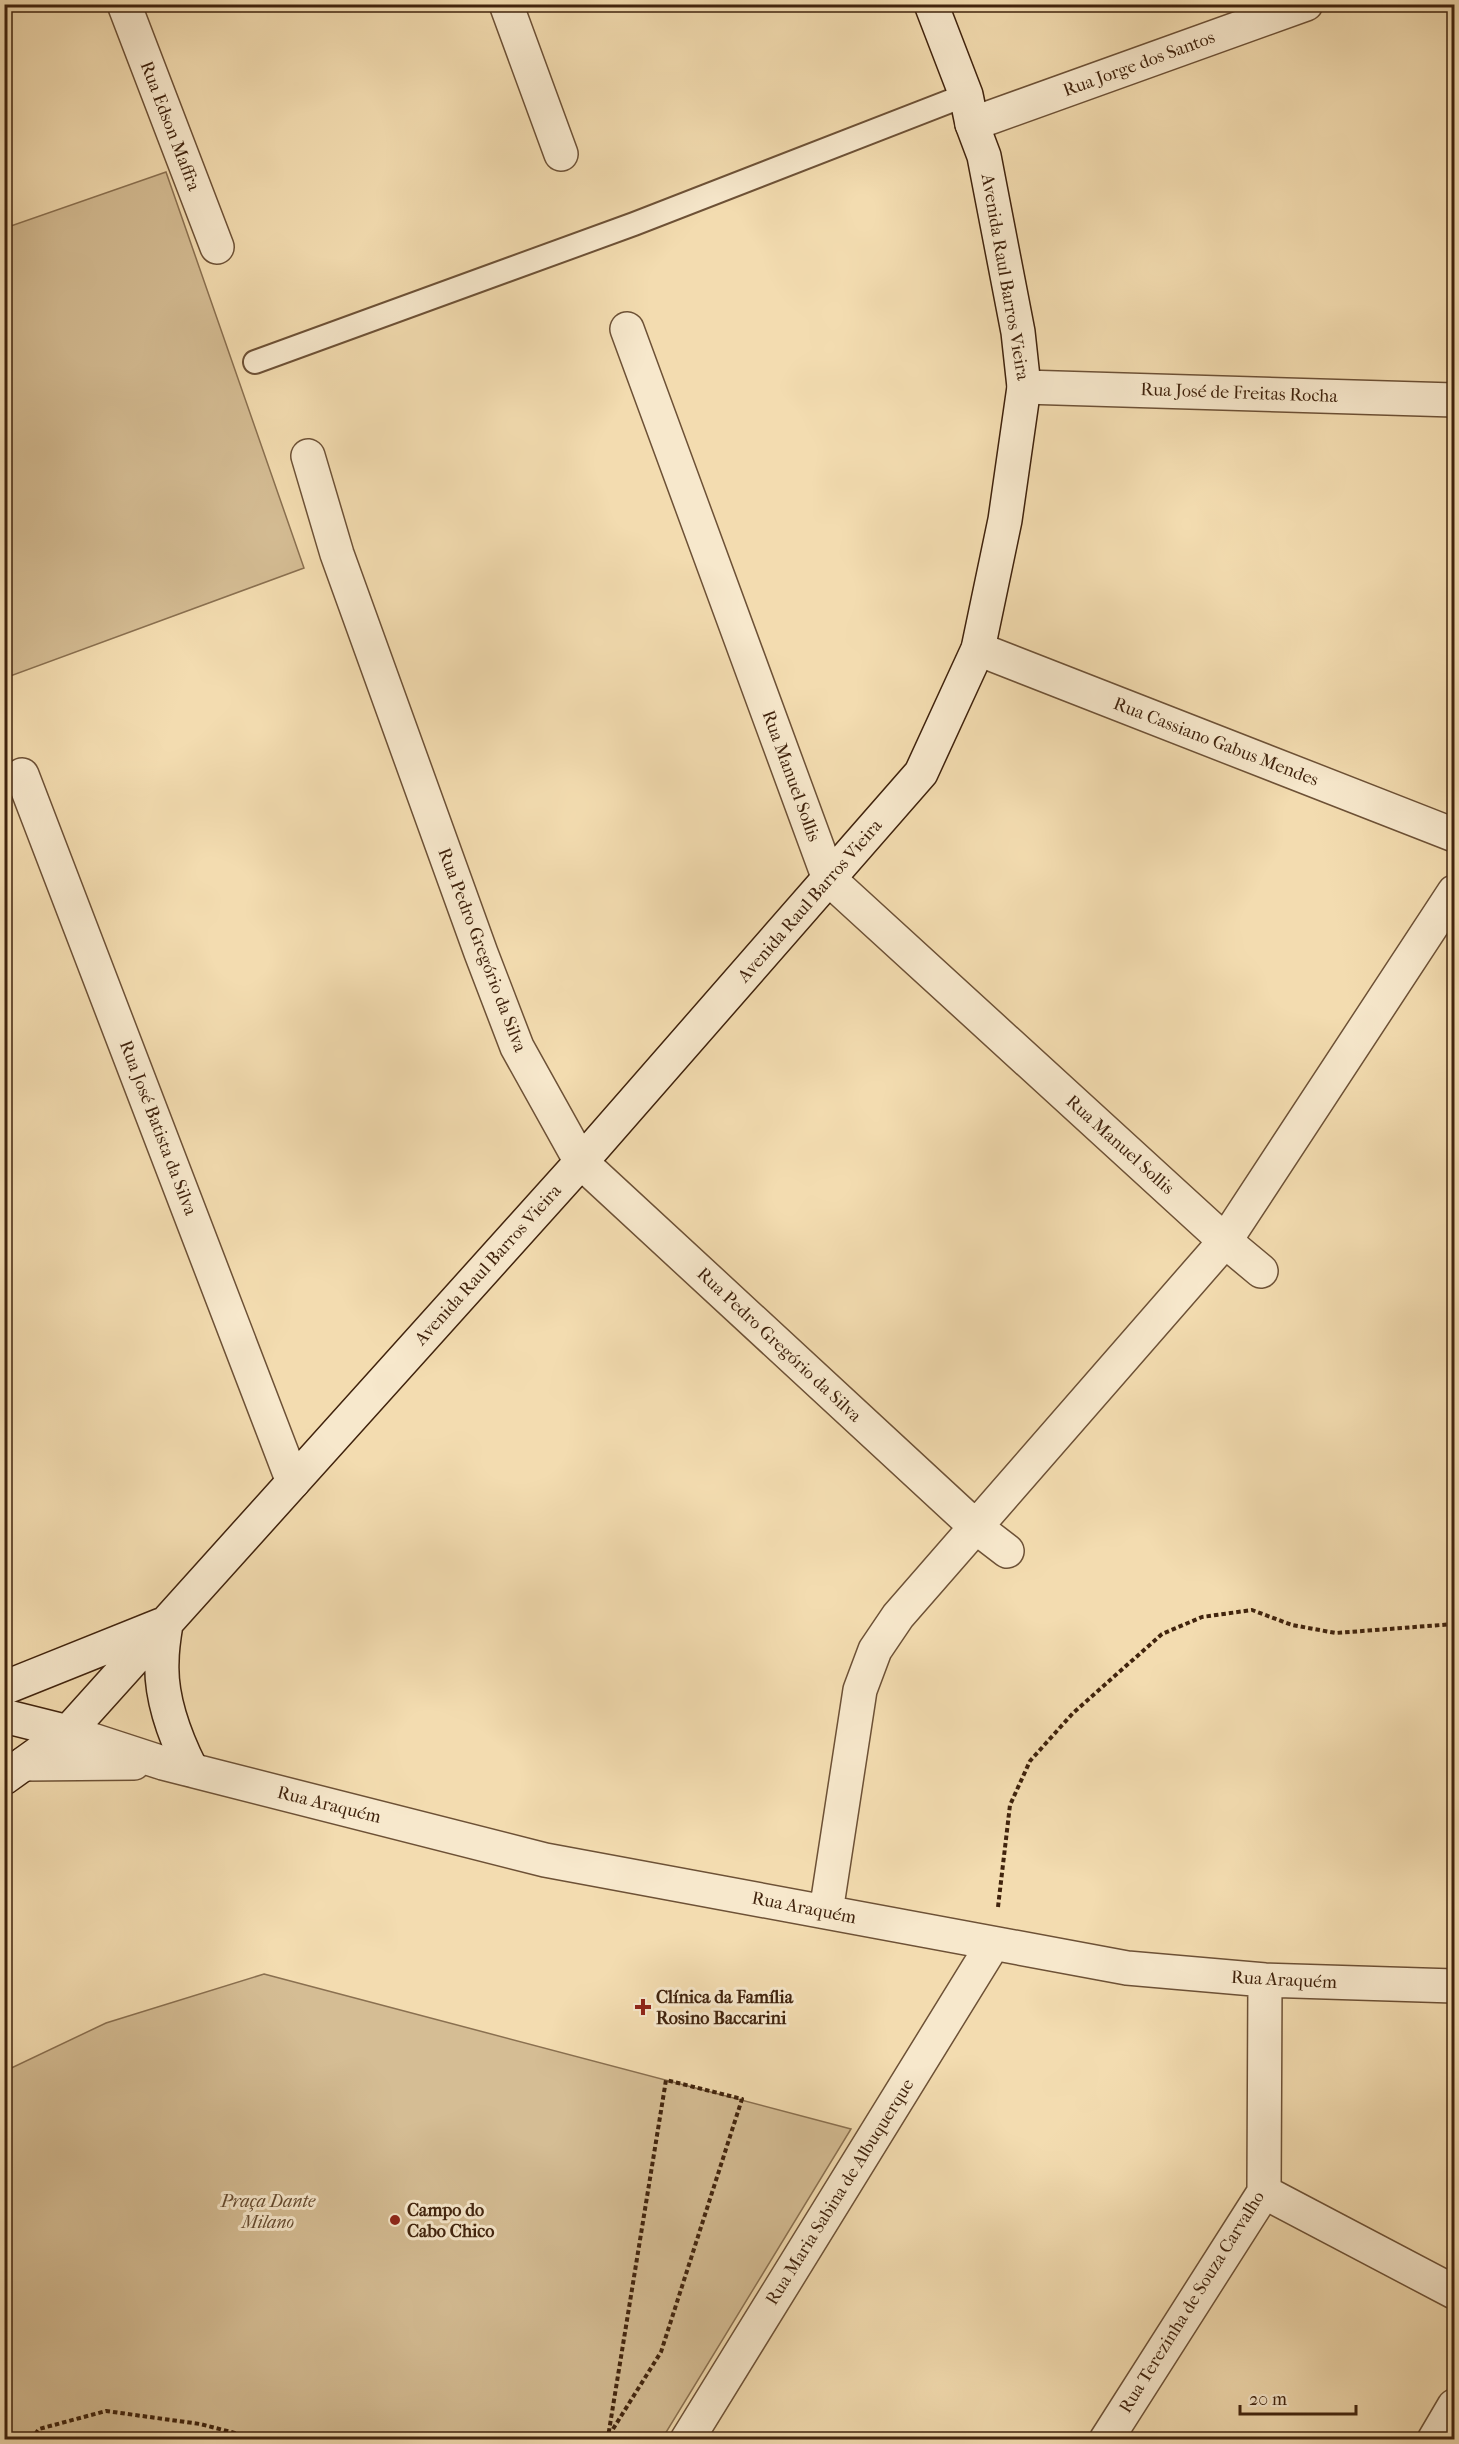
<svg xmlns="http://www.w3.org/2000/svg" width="1459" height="2444" font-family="'IM FELL French Canon',serif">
	<rect width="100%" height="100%" fill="#f3dcb0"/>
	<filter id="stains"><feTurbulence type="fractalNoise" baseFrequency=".00333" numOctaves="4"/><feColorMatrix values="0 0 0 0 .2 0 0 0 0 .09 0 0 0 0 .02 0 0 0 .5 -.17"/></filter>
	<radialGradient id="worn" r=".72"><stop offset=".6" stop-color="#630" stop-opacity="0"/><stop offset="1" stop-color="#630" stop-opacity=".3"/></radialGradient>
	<path fill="#d5bd94" stroke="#8a7050" stroke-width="1.5" d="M166,172L304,568L5,678V228Z
		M264,1974L851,2129L662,2439H5V2071L106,2023Z"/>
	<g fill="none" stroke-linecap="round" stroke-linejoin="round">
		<defs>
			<path id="lane" d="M255,362L634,224L966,95"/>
			<path id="street" d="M124,4L217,247
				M506,4L561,154
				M972,124L1306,4
				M627,329L829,879L1225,1241L1261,1271
				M1024,387L1454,400
				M308,456L337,554L481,953L517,1047L581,1162L977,1528L1007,1551
				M978,649L1454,835
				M22,775L293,1482
				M68,1732L163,1763L545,1860L1127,1968L1265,1980L1454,1986
				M24,1764L134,1763
				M826,1912L860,1690L875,1650L898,1616L1225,1241L1454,892
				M1264,2192L1454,2292
				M687,2440L993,1944
				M1106,2440L1264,2192L1265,1980
				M1434,2440L1454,2406"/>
			<path id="secondary" d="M166,1624C164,1636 162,1649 162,1661C160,1698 175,1737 191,1769
				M4,1688L161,1625
				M4,1716L68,1732
				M4,1778L68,1732L581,1162L921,773L978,649L1005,520L1024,387L1018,332L984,156L972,124L966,95L931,4"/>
		</defs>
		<use href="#lane" stroke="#6d5136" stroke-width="26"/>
		<use href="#street" stroke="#6d5136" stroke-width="36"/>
		<use href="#secondary" stroke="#40230d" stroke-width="36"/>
		<path stroke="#40230d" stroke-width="4" stroke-dasharray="4.5 3" stroke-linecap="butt" d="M998,1907L1010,1805L1030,1761L1073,1713L1162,1634L1202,1617L1252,1610L1292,1625L1336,1633L1454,1624
			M31,2440L39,2429L106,2411L200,2424L262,2440
			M607,2440L608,2437L666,2080L742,2099L661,2352L608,2437"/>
		<use href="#lane" stroke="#f7e8cc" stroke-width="22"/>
		<use href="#street" stroke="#f7e8cc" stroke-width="33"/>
		<use href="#secondary" stroke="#f7e8cc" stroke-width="33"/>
	</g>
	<g fill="#8f2418" stroke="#f7e8cc" stroke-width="2">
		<path d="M640 1998h6v6h6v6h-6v6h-6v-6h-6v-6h6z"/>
		<circle cx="395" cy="2220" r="6"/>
	</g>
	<g text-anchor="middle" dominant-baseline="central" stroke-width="6" stroke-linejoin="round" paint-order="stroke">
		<g font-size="18" fill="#40230d" stroke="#f7e8cc">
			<text transform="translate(1139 64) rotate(-20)">Rua Jorge dos Santos</text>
			<text transform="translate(170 126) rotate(69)">Rua Edson Maffra</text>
			<text transform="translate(1005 277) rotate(80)">Avenida Raul Barros Vieira</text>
			<text transform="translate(1239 393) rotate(2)">Rua José de Freitas Rocha</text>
			<text transform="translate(1216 742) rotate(21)">Rua Cassiano Gabus Mendes</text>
			<text transform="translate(791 776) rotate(70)">Rua Manuel Sollis</text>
			<text transform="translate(810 901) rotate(-49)">Avenida Raul Barros Vieira</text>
			<text transform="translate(482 950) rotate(69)">Rua Pedro Gregório da Silva</text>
			<text transform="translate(158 1128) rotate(69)">Rua José Batista da Silva</text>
			<text transform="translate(1120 1145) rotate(42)">Rua Manuel Sollis</text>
			<text transform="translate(488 1265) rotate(-48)">Avenida Raul Barros Vieira</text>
			<text transform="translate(779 1345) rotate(43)">Rua Pedro Gregório da Silva</text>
			<text transform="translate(329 1805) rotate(14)">Rua Araquém</text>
			<text transform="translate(804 1908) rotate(11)">Rua Araquém</text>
			<text transform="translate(1284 1980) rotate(3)">Rua Araquém</text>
			<text transform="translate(840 2192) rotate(-58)">Rua Maria Sabina de Albuquerque</text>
			<text transform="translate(1192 2302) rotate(-58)">Rua Terezinha de Souza Carvalho</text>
		</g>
		<g font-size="18" font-weight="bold" fill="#40230d" stroke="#f7e8cc" text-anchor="start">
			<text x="656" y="1997">Clínica da Família<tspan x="656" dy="21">Rosino Baccarini</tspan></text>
			<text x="407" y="2210">Campo do<tspan x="407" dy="21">Cabo Chico</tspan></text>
		</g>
		<g font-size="18" font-style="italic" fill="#654a2f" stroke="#f7e8cc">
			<text x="268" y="2201">Praça Dante<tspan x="268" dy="21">Milano</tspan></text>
		</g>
	</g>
	<rect width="1459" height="2444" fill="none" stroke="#f3dcb0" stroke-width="24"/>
	<rect x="6" y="6" width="1447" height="2432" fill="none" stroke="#40230d" stroke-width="3"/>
	<rect x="12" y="12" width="1435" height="2420" fill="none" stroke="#40230d" stroke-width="1.5"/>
	<path d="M1240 2405v9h116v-9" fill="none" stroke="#40230d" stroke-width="3"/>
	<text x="1249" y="2405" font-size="18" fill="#40230d" stroke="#f7e8cc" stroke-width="4.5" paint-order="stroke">20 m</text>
	<rect width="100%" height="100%" filter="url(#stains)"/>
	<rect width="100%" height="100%" fill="url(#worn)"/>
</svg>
